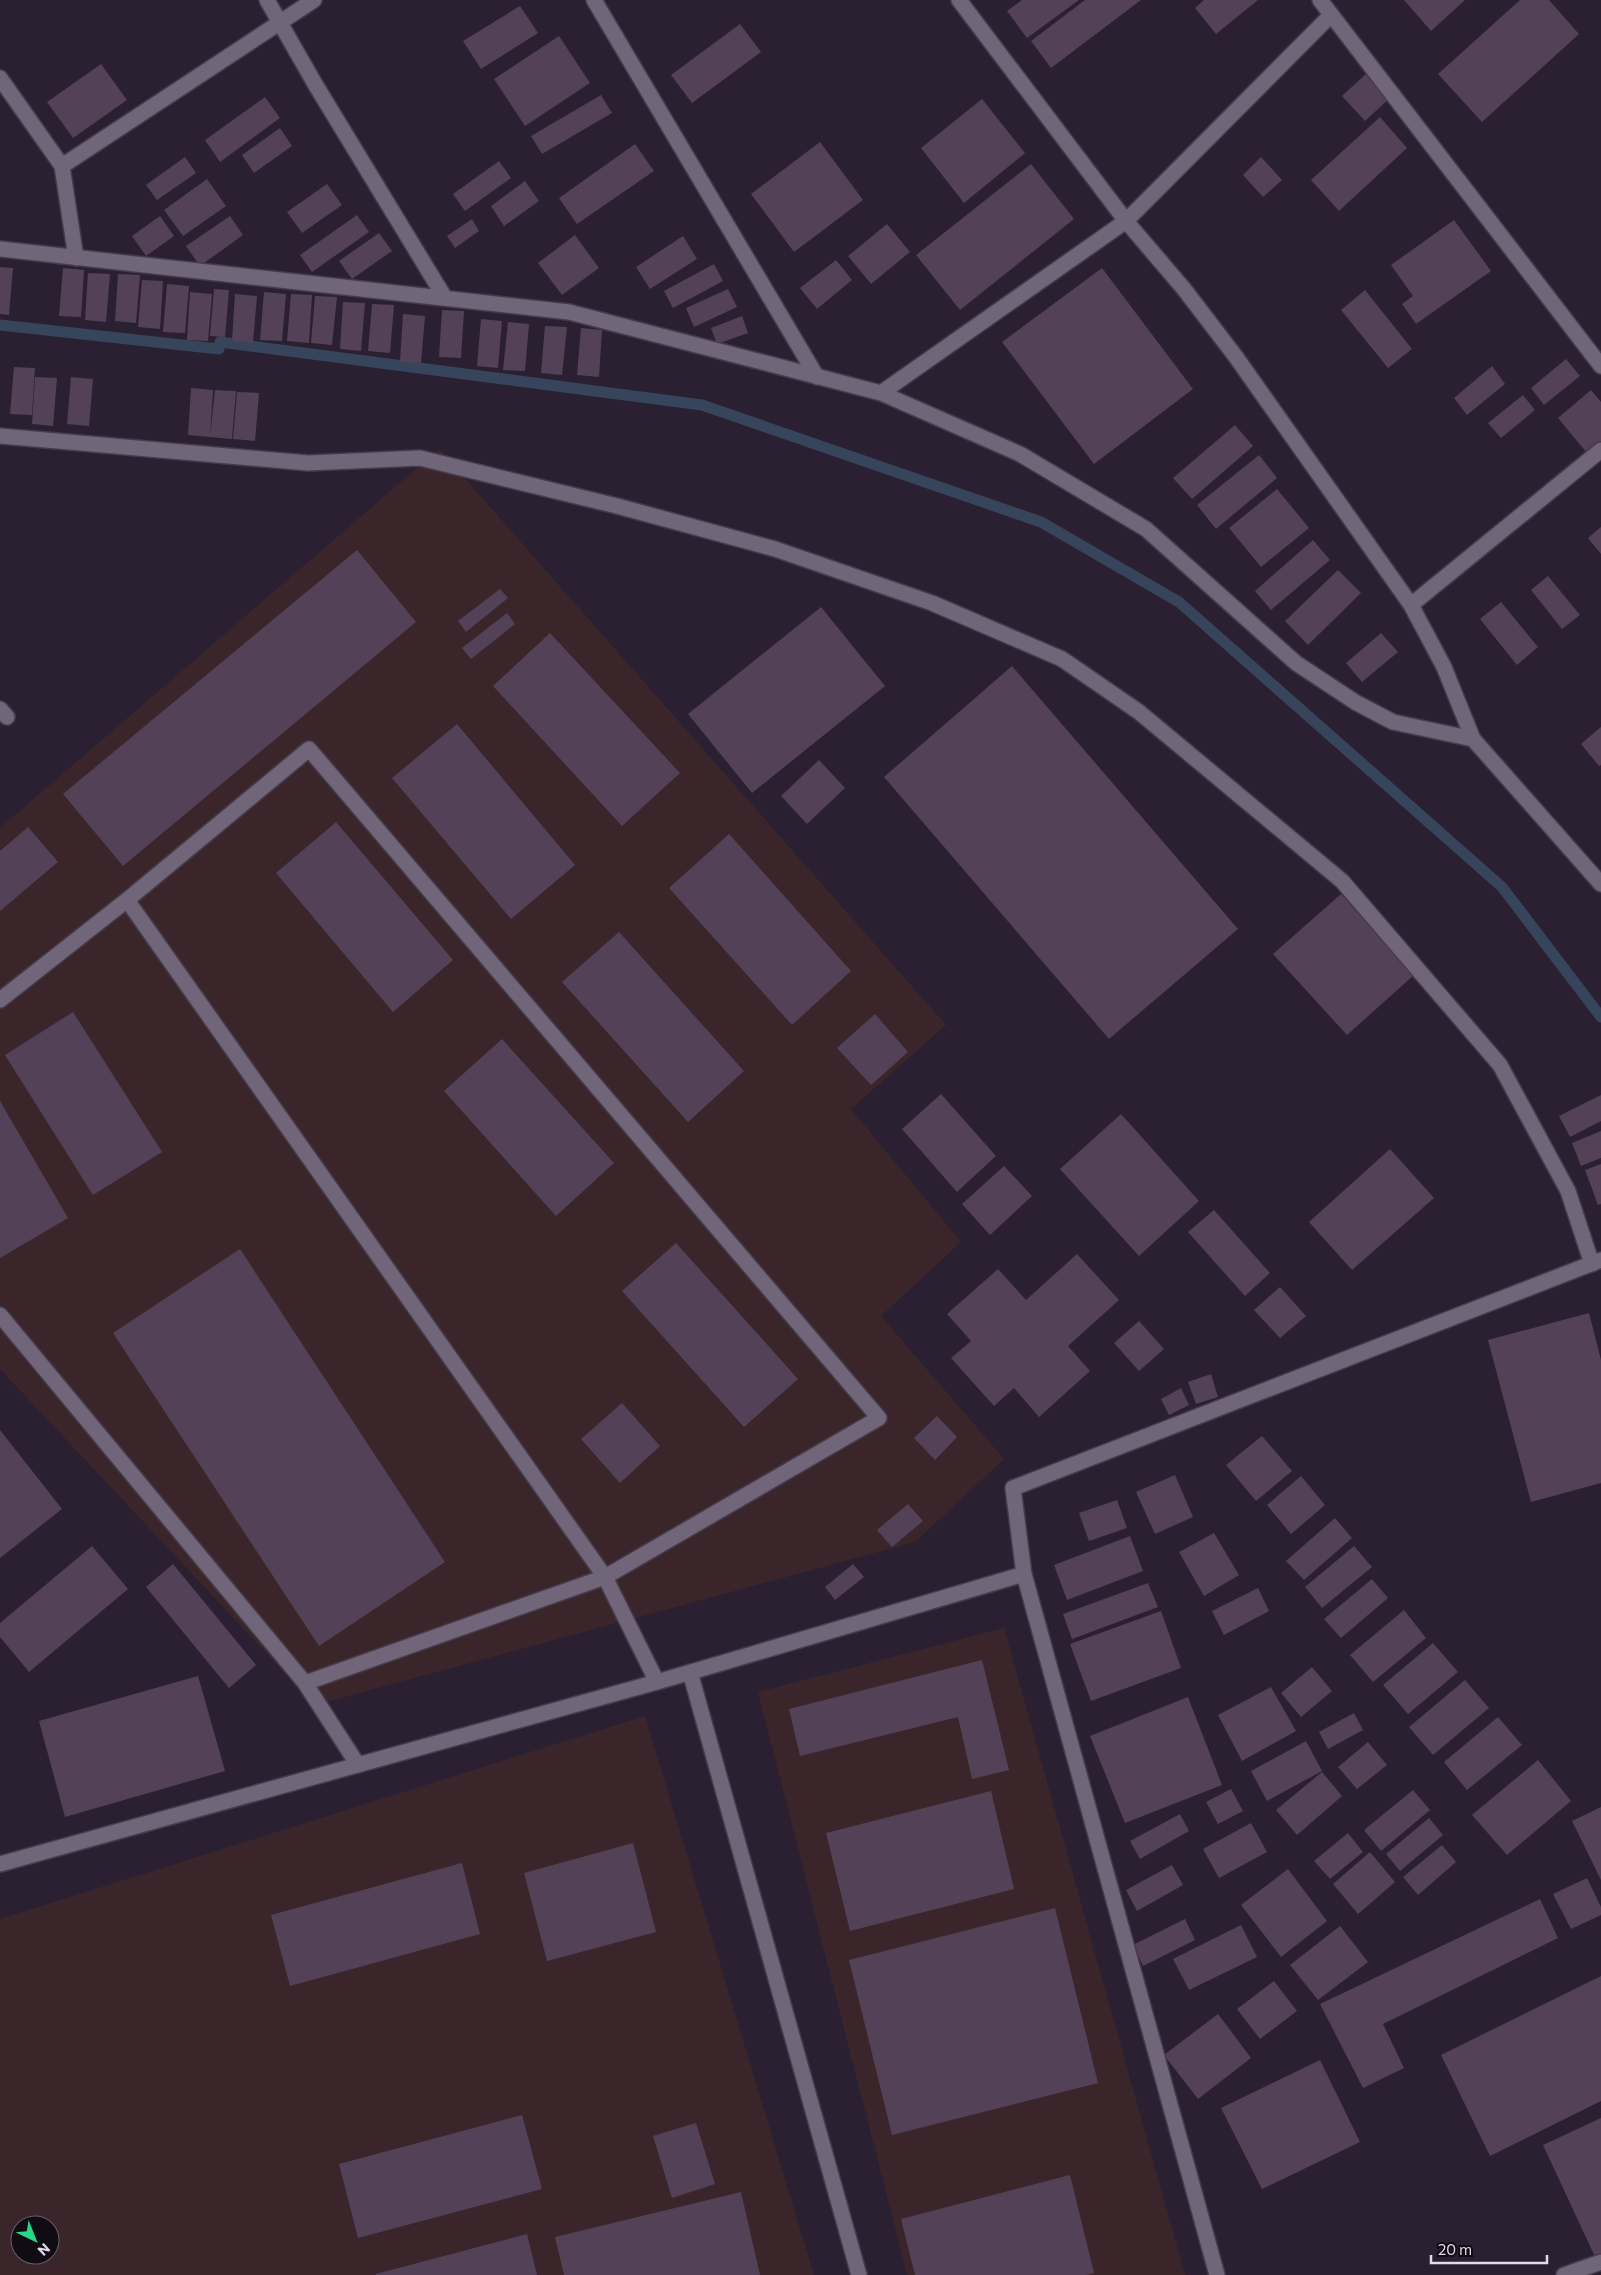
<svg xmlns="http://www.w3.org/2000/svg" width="1601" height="2275" font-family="Commissioner,sans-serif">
	<rect width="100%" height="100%" fill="#2b2031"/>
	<path fill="#3a262a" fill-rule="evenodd" d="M439,449L946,1025L851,1109L961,1242L881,1316L1004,1459L915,1542L315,1705L0,1369V828Z
		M1004,1628L1185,2275H907L758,1692Z
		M645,1716L814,2275H0V1919ZM20,2225H50V2255H20Z"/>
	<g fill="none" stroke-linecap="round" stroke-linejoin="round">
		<path stroke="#36455c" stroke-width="11" d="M0,325L219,349L220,342L702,405L1041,522L1179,602L1502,887L1601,1017"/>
	</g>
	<path fill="#534157" d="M1022,0H1079L1027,38L1007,11Z
		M1085,0H1141L1051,68L1031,41Z
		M1204,0H1258L1216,34L1195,8Z
		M1404,0H1465L1431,31Z
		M1520,0H1549L1579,34L1482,122L1438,74Z
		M520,6L538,33L481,69L463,41Z
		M740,24L761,52L692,103L671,75Z
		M559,36L590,83L525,126L494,79Z
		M101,64L127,100L73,138L47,102Z
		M1367,73L1390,98L1365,121L1342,96Z
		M601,95L612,113L542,154L531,136Z
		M265,97L280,118L220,162L205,140Z
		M982,99L1025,153L964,203L921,148Z
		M1380,117L1407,148L1339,211L1311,180Z
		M280,128L292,146L254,173L242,155Z
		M820,142L863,200L794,252L751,194Z
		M635,144L654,171L577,224L559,198Z
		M185,157L196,173L157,200L146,185Z
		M1261,157L1282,180L1263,197L1243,175Z
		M499,161L511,178L465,211L453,194Z
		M1031,164L1074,219L960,310L916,255Z
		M207,179L226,206L183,236L164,210Z
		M525,181L539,201L504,226L491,206Z
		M327,184L342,205L302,233L287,212Z
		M357,215L369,232L312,272L300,255Z
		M160,216L174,236L146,256L132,236Z
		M230,216L243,235L200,266L186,246Z
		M472,219L479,231L455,248L447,236Z
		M1454,220L1491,271L1416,324L1402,304L1413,296L1391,265Z
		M887,224L910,252L871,284L848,256Z
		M379,233L392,251L352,279L339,261Z
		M575,235L599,268L562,295L538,263Z
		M683,236L697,259L650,289L636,267Z
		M836,260L852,280L817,309L800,288Z
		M714,264L723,281L673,308L664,291Z
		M0,267L13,268L9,315L0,314Z
		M63,268L84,270L81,317L59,316Z
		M1102,268L1193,389L1094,464L1002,342Z
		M88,273L110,274L106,322L85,320Z
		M118,274L140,275L136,323L115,321Z
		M142,280L163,281L160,329L138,327Z
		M167,284L189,286L185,333L163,332Z
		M214,289L229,290L225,337L210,336Z
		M728,289L737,307L694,327L686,308Z
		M1365,290L1412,349L1388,368L1341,310Z
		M190,292L212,294L208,341L187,340Z
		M264,292L286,294L282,341L260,340Z
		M235,294L257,296L253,343L232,341Z
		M291,294L312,295L309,343L287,341Z
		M315,296L337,297L332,345L311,343Z
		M343,302L365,303L361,351L340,349Z
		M372,304L394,305L390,353L368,351Z
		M442,310L464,311L461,358L439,357Z
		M403,314L425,316L421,363L400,362Z
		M742,316L748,333L717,344L711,328Z
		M481,319L502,321L498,368L477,366Z
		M508,322L529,324L525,371L503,370Z
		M545,326L567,327L562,375L541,373Z
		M581,328L602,330L599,377L577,375Z
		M1566,359L1580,376L1544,405L1531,388Z
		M1492,366L1505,384L1467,415L1454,398Z
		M14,367L35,368L32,415L10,414Z
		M35,377L57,378L53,426L32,424Z
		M71,377L93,379L89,426L67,424Z
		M191,388L213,390L210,437L188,435Z
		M215,390L236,391L232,439L210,437Z
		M1591,390L1601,402V441L1587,453L1558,418Z
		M237,392L259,393L255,441L233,439Z
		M1523,395L1535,410L1501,438L1488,423Z
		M1235,425L1253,446L1192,499L1173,478Z
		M1259,455L1277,478L1216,529L1197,505Z
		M1277,489L1309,528L1261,567L1229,528Z
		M1601,527V554L1588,538Z
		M1313,540L1330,560L1271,610L1255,591Z
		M357,550L416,622L123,866L63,794Z
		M1338,570L1361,593L1308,645L1285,621Z
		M1548,576L1580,615L1562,629L1531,590Z
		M500,589L508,598L466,632L458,621Z
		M1501,602L1538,647L1517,665L1480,619Z
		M821,607L885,686L752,793L688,714Z
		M507,613L515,624L471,659L462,648Z
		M550,633L680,773L622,826L493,686Z
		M1381,633L1398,652L1362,682L1346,663Z
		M1012,666L1238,929L1109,1039L884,777Z
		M457,724L575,865L511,919L392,778Z
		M1601,727V765L1599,766L1581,744Z
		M819,760L845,788L807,824L781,796Z
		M336,822L453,960L393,1012L276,873Z
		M28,827L58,862L0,911V851Z
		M729,834L851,971L792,1025L669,888Z
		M1341,894L1414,975L1347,1035L1273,954Z
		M619,932L744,1071L688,1122L562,982Z
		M73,1012L162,1152L93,1195L5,1055Z
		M875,1014L908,1052L871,1085L837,1048Z
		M502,1039L614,1163L556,1216L444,1091Z
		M941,1094L996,1156L957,1192L902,1129Z
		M1601,1095V1121L1570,1137L1559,1116Z
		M0,1101L68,1218L0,1258Z
		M1121,1114L1199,1201L1139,1256L1060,1169Z
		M1601,1131V1158L1581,1166L1572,1143Z
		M1390,1149L1434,1198L1352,1270L1309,1222Z
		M1601,1164V1204L1598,1205L1585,1170Z
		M1004,1166L1032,1196L990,1235L962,1204Z
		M1214,1210L1270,1273L1245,1296L1188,1232Z
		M676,1243L798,1379L744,1427L622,1291Z
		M240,1249L445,1562L319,1646L113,1333Z
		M1077,1254L1119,1300L1068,1346L1090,1371L1039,1417L1014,1388L994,1406L951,1358L971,1341L947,1314L998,1269L1026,1300Z
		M1280,1287L1306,1316L1280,1338L1254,1310Z
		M1589,1313L1601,1360V1483L1531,1502L1488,1340Z
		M1139,1321L1164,1349L1139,1371L1114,1343Z
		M1211,1374L1218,1397L1196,1404L1188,1382Z
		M1181,1388L1189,1405L1169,1415L1161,1399Z
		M622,1403L660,1446L620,1483L581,1439Z
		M937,1416L957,1437L935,1460L914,1438Z
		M0,1430L62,1509L0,1558Z
		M1262,1436L1292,1471L1256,1501L1226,1465Z
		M1175,1475L1193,1517L1155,1534L1136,1492Z
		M1301,1476L1325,1505L1291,1534L1267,1505Z
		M1117,1500L1127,1528L1089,1541L1079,1513Z
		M908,1504L923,1521L892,1547L877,1530Z
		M1335,1518L1352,1538L1304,1580L1286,1561Z
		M1214,1533L1239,1575L1204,1596L1179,1552Z
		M1130,1536L1143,1571L1067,1600L1054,1565Z
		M92,1546L128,1589L29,1672L0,1637V1623Z
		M1354,1546L1372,1567L1322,1608L1305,1587Z
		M173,1564L256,1665L229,1688L146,1587Z
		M853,1564L864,1577L835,1600L825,1587Z
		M1372,1579L1388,1598L1341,1638L1324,1619Z
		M1148,1583L1158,1607L1072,1639L1063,1614Z
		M1258,1588L1269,1611L1224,1635L1212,1611Z
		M1404,1610L1426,1638L1373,1682L1350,1655Z
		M1161,1611L1181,1668L1091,1701L1070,1644Z
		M1433,1643L1458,1672L1408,1714L1383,1685Z
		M982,1660L1009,1770L972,1779L958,1717L800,1756L789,1709Z
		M1312,1667L1332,1691L1301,1717L1281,1693Z
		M198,1676L225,1771L65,1817L39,1721Z
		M1465,1680L1489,1708L1433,1755L1409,1727Z
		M1271,1687L1296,1731L1242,1761L1218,1715Z
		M1188,1697L1222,1785L1125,1823L1090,1736Z
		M1354,1713L1363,1730L1328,1749L1319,1732Z
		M1498,1717L1522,1745L1467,1790L1444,1762Z
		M1306,1741L1322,1771L1267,1801L1251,1771Z
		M1368,1742L1387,1765L1357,1789L1338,1767Z
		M1538,1760L1571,1801L1507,1855L1472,1815Z
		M1322,1772L1342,1796L1297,1835L1276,1810Z
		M1231,1789L1243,1811L1218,1824L1206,1802Z
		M1413,1790L1430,1810L1381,1851L1364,1830Z
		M991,1791L1014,1889L850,1931L826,1833Z
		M1601,1807V1880L1572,1821Z
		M1180,1814L1189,1831L1140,1859L1130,1841Z
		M1429,1818L1443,1835L1400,1871L1386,1854Z
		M1251,1823L1267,1852L1219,1878L1203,1849Z
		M1348,1833L1363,1852L1330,1879L1314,1861Z
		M633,1843L656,1932L547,1961L524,1873Z
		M1442,1845L1456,1862L1418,1895L1403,1877Z
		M1370,1852L1395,1882L1358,1914L1333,1884Z
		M462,1863L480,1934L290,1986L271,1915Z
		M1172,1865L1183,1885L1137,1911L1126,1890Z
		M1288,1869L1327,1921L1281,1957L1241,1905Z
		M1587,1878L1601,1907V1915L1571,1929L1553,1894Z
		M1540,1899L1558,1938L1383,2024L1404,2068L1363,2088L1320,2004Z
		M1055,1908L1098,2083L892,2135L849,1960Z
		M1185,1919L1195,1940L1143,1966L1133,1945Z
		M1241,1925L1257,1957L1189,1990L1173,1959Z
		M1340,1926L1368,1962L1318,2000L1290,1965Z
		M1601,1976V2101L1490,2156L1441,2055Z
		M1274,1981L1297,2011L1260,2039L1237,2009Z
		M1218,2014L1251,2058L1198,2099L1164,2055Z
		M1320,2060L1360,2142L1262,2189L1221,2108Z
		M522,2115L542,2189L358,2238L339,2164Z
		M1601,2118V2257L1596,2259L1543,2145Z
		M696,2123L715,2184L672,2198L653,2136Z
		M1070,2175L1094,2273L1087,2275H915L901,2219Z
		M741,2192L760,2275H564L555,2237Z
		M527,2234L537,2275H376V2274Z"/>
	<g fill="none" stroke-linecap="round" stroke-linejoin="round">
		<defs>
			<path id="minor" d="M267,0L315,84L445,298
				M594,0L817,377
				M959,0L1126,221L1184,289L1236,357L1411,605L1444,667L1473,739L1601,884
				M1320,0L1601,366
				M0,78L62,166L76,258
				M62,166L314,0
				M0,249L569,312L881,393L1126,221L1331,15
				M881,393L1020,454L1146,529L1296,663L1355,702L1393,722L1473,739
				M0,436L308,463L420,458L617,506L775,549L932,603L1062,659L1139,712L1342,881L1500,1065L1568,1191L1592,1264
				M1411,605L1601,450
				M0,709L7,717
				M127,900L309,749L879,1418L605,1577L305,1683
				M0,1000L127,900L605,1577L657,1682
				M0,1315L305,1683L358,1765
				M690,1672L859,2275
				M0,1864L657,1682L1024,1574
				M1217,2275L1024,1574L1013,1488L1601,1260
				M1564,2275L1601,2262"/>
		</defs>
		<use href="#minor" stroke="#453c4b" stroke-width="18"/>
		<use href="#minor" stroke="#716579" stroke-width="15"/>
	</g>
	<g transform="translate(35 2240) rotate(137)"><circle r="24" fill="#110c14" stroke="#655f69"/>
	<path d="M0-4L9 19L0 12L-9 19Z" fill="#26d886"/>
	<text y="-8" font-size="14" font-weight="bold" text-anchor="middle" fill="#e3dce8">N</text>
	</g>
	<path d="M1431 2255v8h116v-8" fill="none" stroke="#e3dce8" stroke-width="2.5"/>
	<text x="1438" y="2255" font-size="15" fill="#e3dce8" stroke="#110c14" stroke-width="4" paint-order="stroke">20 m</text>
</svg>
